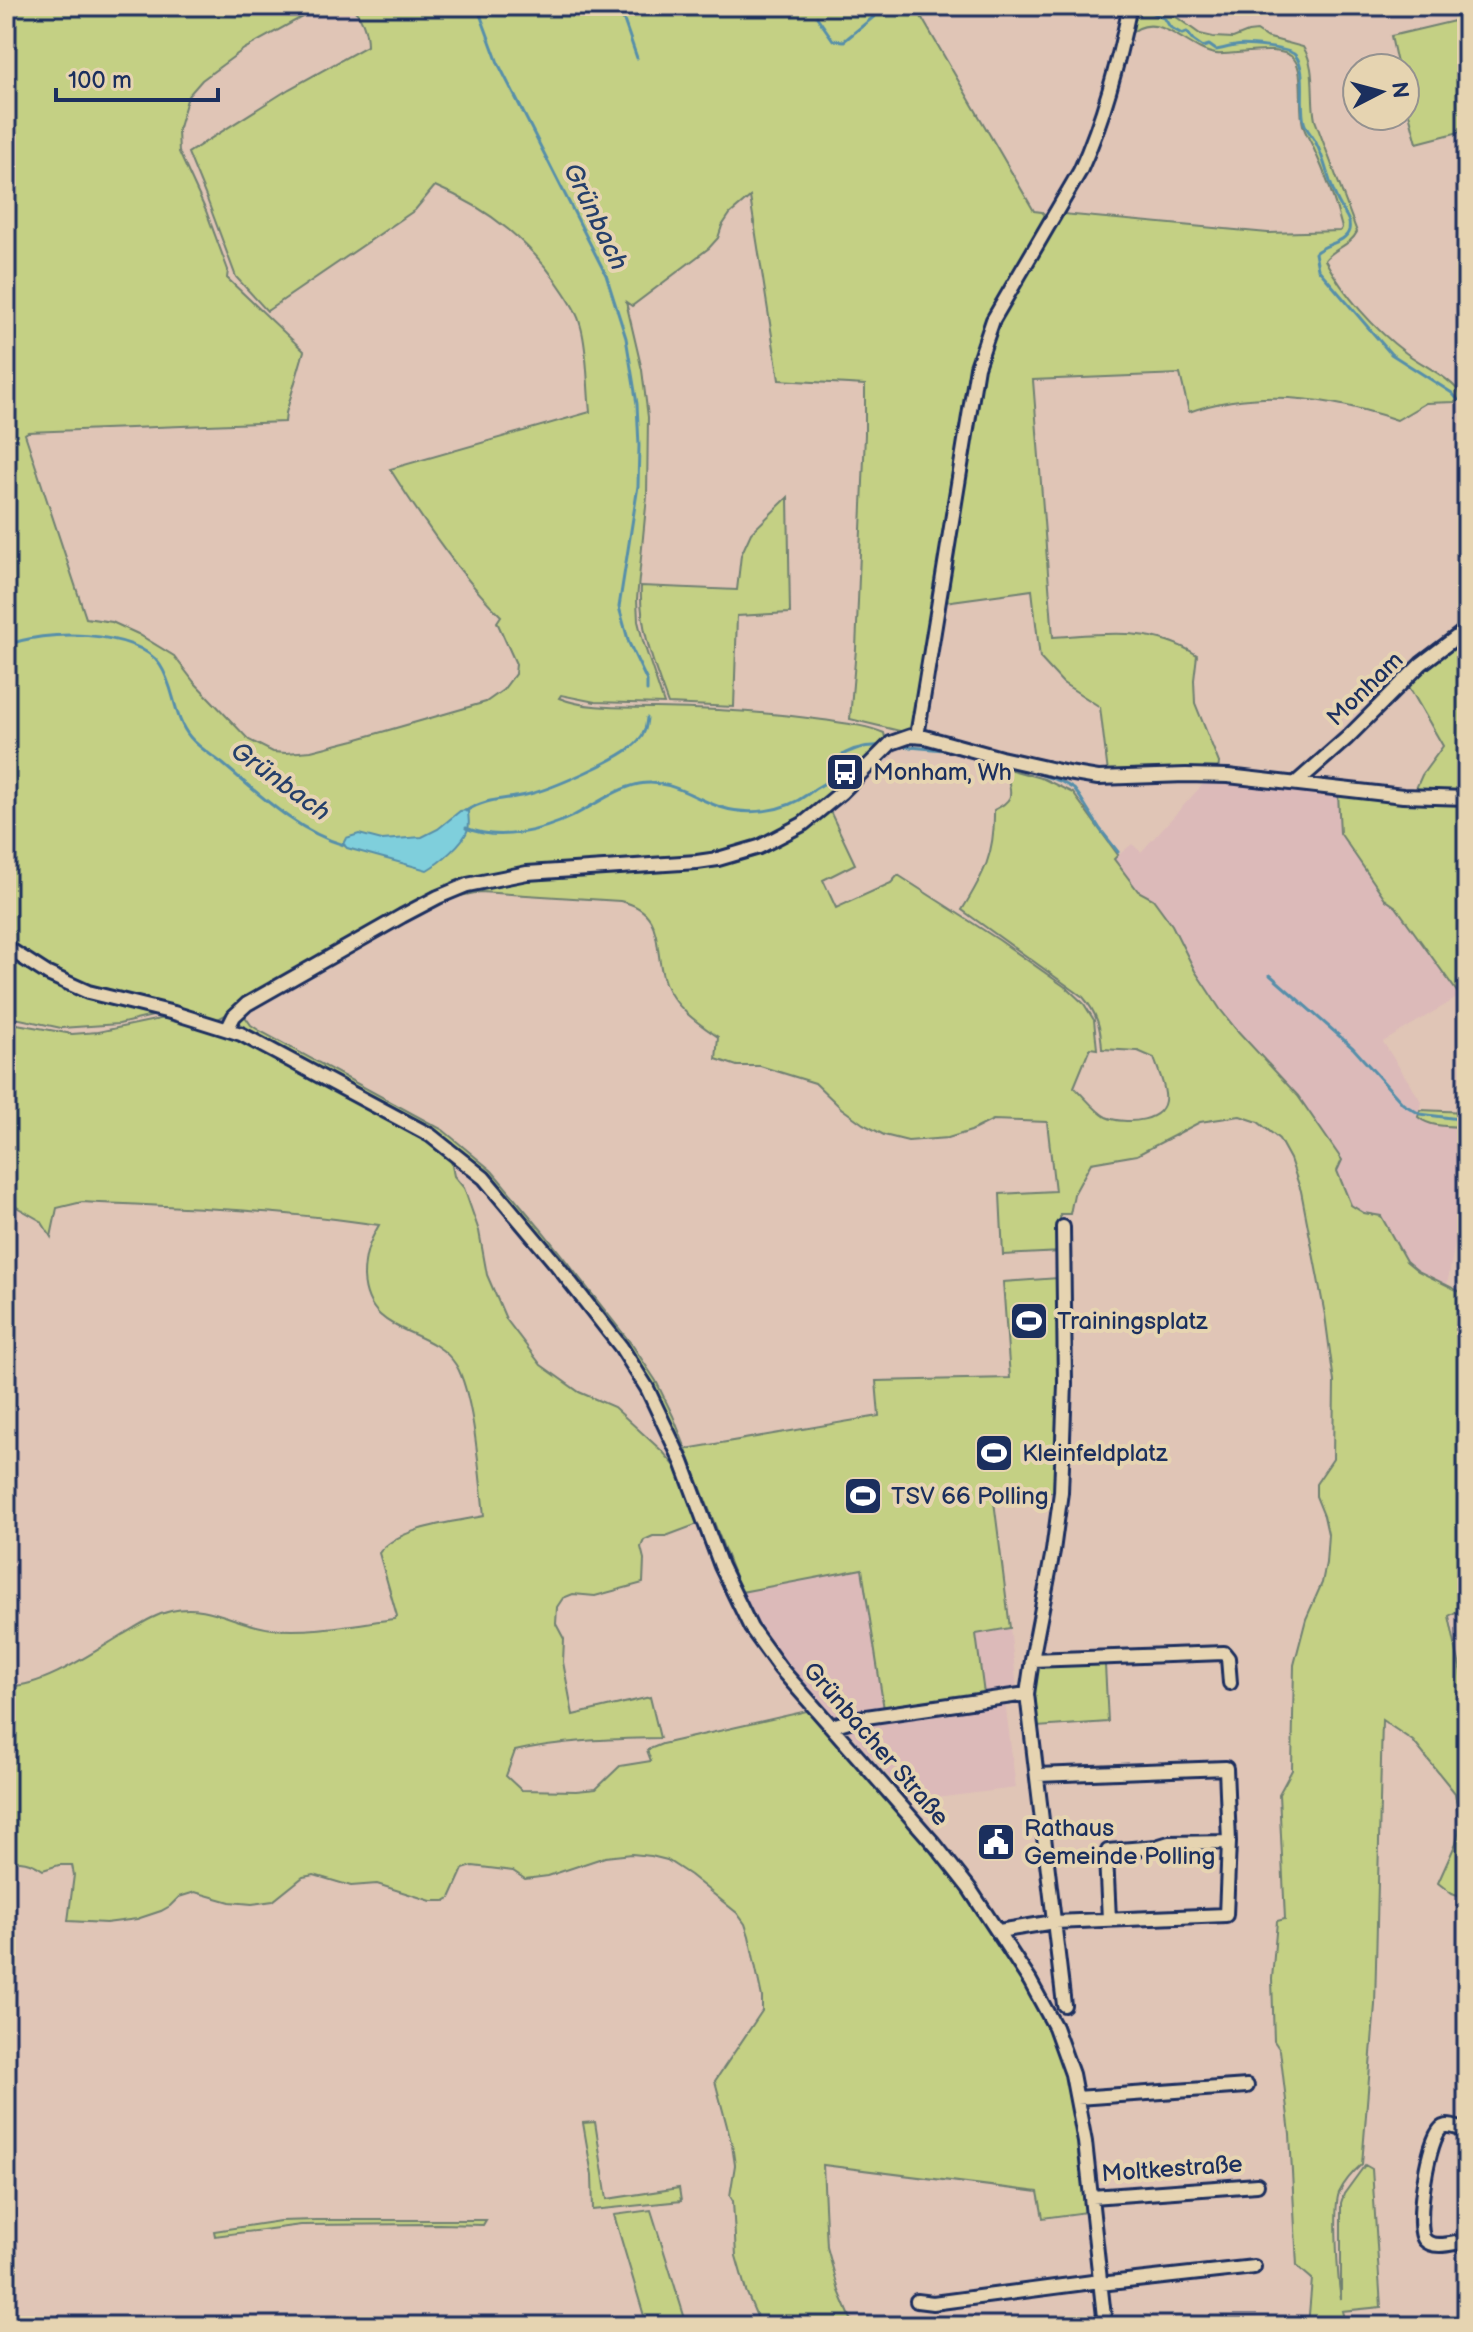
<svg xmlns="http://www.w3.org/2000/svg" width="1473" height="2332" font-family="'Balsamiq Sans',sans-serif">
	<rect width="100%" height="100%" fill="#e0c5b6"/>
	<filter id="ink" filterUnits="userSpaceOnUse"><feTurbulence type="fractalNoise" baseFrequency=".0125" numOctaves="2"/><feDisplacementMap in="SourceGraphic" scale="16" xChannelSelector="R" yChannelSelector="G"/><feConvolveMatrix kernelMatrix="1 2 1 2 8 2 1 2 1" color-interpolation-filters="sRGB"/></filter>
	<g filter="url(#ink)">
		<path fill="#dcbab9" d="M1205,782L1338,793L1340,833L1386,900L1396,906L1460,996L1383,1042L1421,1101L1418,1117L1441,1126L1467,1127V1225L1457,1233L1447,1285L1418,1271L1406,1261L1381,1216L1364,1213L1351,1205L1337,1171L1342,1160L1298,1096L1235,1028L1195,971L1172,925L1153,899L1138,891L1127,879L1114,859L1132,844L1141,852Z
			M862,1569L884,1709L833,1716L795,1673L764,1633L741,1592Z
			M1010,1628L1017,1689L984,1694L976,1634Z
			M1005,1701L1016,1788L911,1801L847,1729L850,1724Z"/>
		<path fill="#c4d084" stroke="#708071" stroke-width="2" d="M6,6H322L244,49L202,80L188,96L178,131L179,152L206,211L228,270L227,278L304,351L286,413L285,422L28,432L25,434L86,618L112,622L138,634L174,656L194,682L249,740L273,752L286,753L311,751L354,740L486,702L503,690L515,674L516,664L497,622L501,616C460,576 421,518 390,469L590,412C587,385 588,353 581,327C578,314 572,305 565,294C532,243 490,209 435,186L415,210L267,311L236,277L207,199L188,153L289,89L367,46C367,31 362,14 349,6H915L1034,211L1042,212L1048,218L984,333L914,726L911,730L904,732L850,719L856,649L865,434V385L779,380L750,197L730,214L722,226L718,238L709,248L632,306L626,302L642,370L648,417L647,496L637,599L638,621L643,641L664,704L595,702L561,695L559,698C589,710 624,707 656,708C712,709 768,712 823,720C843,723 865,725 884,733L886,742L843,787L804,819L757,841L711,856L485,876L218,1019L106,992L69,980L42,966L6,941Z
			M1017,6H1126L1122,19L1116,11H1040Z
			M1135,6H1161L1200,34L1213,37L1233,38L1248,32L1257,31L1266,37L1303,47C1317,68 1310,96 1315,120L1357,232C1350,246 1334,248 1325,260C1344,295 1374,329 1406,353C1425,367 1452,378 1464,398L1455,402L1426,403L1397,420C1329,397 1257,388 1189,412L1180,374L1033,380L1053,637C1103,634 1153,626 1197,655L1194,680L1195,703L1219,763L1218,771L1108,773L1100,707L1063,683L1040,658L1032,590L944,602L977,388L986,354L1005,303L1063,214L1268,233L1340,231L1342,228C1335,200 1325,173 1313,147C1310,140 1305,133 1303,125C1298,107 1305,73 1294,59C1281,43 1234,56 1216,54C1186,50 1157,6 1128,36Z
			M1467,18V130L1417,143L1405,99V68H1398L1391,36Z
			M788,497L790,613L737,616L734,707L668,704C654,666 639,627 641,586L737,590L741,555L751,533Z
			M1467,622V793H1414L1422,775L1443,746L1408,685L1438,650Z
			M1008,769L1044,779L1073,793L1118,855L1114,859L1138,891L1153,899L1172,925L1195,971L1220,1009L1235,1028L1298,1096L1342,1160L1337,1171L1351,1205L1364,1213L1381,1216L1406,1261L1418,1271L1467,1295V1605L1449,1616L1467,1700V1899L1452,1894L1438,1883L1456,1843L1460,1824L1455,1793L1413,1741L1382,1720L1375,2005L1362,2164C1353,2172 1344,2182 1339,2193C1333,2207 1338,2282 1341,2299V2203L1344,2194L1365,2165L1372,2169L1381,2307L1342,2311L1346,2326H1308L1312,2279L1297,2266L1290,2134L1280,2050L1274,2041L1272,1979L1277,1921L1285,1919L1279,1794L1292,1770L1294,1665L1306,1619L1322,1583L1326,1563L1328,1534L1324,1516L1316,1496V1484L1333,1459L1334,1382L1325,1315L1301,1191L1290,1159L1279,1139L1258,1122L1240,1116L1200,1122L1137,1155L1091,1163L1074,1194L1070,1214H1060L1062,1252L1003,1255L1000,1194L1055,1191L1047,1122L993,1120L971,1131L948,1138L908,1141L884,1135L863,1124L841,1108L815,1083L760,1066H737L716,1059L718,1037C698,1023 674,1007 665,983C652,948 667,911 620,901L480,892L455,897L423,909L472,888L531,878L647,870L732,860L829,809L855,864L823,880L836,908L891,883L898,875L999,940L1068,989L1084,1004L1094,1020L1097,1049L1090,1048L1074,1087C1084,1096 1095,1111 1106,1117C1124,1125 1169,1123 1165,1094C1164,1082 1158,1070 1154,1058L1138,1051L1102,1049C1101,1028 1097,1013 1083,997L962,910C984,874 995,854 994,810C1021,797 1006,790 1008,769Z
			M1338,793L1467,802V993L1460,996L1396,907L1386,900L1340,833Z
			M6,953L10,956L161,1014L119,1024L61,1028L6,1016Z
			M244,1015L251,1025L260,1031L443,1130L492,1171L544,1233L633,1346L656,1381L673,1416L686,1449L879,1416L876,1381L1010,1378L1003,1282L1058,1278L1061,1383L1058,1491L994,1501L1010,1628L976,1634L984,1694L884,1709L862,1569L741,1592L686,1450L683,1455L657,1397L487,1175C416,1111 327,1079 246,1030L237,1020Z
			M174,1016L232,1034L425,1137L450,1155L454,1176L464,1188L479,1231L487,1275L506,1319L541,1365L579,1392L614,1407L663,1452L676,1467L698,1524L666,1536H653L644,1540L641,1547L644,1559L643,1583L595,1596L573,1594L563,1598L557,1607L556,1624L564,1639L563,1662L573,1715L650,1697L660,1738C611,1739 563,1740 515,1751L506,1776L521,1790L576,1791L596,1789L620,1766L651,1761L647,1750L662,1744L811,1710C888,1793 964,1878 1021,1976C1038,2006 1056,2035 1065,2069C1079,2114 1085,2165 1087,2212L1043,2218L1038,2192L823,2165L827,2247L839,2291L854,2326H761L746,2291L736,2256L733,2201L730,2196L735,2165L732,2145L715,2081L762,2011V1997L749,1936L745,1924L737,1913L690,1875L667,1860L651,1856L632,1854L605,1857L548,1876L525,1879L513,1871L473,1866L463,1869L450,1898L445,1901H431L377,1884L351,1886L314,1875L303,1877L273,1901L252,1904L230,1902L195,1892L179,1897L170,1906L161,1911L137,1919L106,1923L68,1921L74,1875L72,1865H59L43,1870C30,1861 21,1860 6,1861V1686C40,1689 92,1653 122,1635C138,1626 153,1615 171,1611C209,1602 235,1625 272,1629C310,1633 355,1624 394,1619L397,1616L379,1553C398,1527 454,1522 484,1516C480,1480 474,1394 456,1365C431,1325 367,1338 364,1277C364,1256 369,1242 379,1225C281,1210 181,1207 82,1202L57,1208L51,1237L41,1221L6,1201V1022L72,1034L98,1032Z
			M1420,1110L1467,1112V1127C1451,1126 1431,1128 1418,1117Z
			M1046,1664L1105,1665L1108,1722L1037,1727L1034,1673L1037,1667Z
			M595,2122L607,2199L679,2188L681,2201L593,2210L592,2175L583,2123Z
			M651,2210L686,2322L688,2326H647L614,2215Z
			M316,2220H486L483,2225L438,2224L301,2225L215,2236L214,2231L280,2221Z"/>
		<path fill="#7fcfdc" stroke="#578faa" stroke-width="2" d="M468,810C468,816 470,824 468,829C464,843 439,863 427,870L347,848L343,844L346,838L359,834L382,840L422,837L438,829L460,811Z"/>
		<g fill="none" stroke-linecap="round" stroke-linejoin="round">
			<path stroke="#578faa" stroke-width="3" d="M477,6L498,63L606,275L626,338L637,404L639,446L638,486L619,607L629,643L647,681V691
				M619,6L637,58
				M1065,6H1079
				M1138,6L1165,19L1170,27L1182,34L1187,32L1193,40L1203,47L1209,45L1216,50C1222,49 1229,47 1235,46C1245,44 1289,48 1295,55C1308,70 1299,104 1304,122C1306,130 1313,136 1316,143C1327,164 1329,188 1341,207C1345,215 1351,220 1349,230C1346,243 1326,243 1315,253L1318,269L1391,354L1452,393L1458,400
				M817,17L833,40L844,41L887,6
				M1463,408L1467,414
				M6,646C42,629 136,629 160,665C175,687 173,717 190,737C199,748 213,756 223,764C260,795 297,831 344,845
				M898,746L944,750L1039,774L1060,781L1074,789L1080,797L1100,829L1118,852
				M466,811C486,798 504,800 526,795C549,790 624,758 638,741C645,734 646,727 647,718
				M466,828C499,842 542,831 573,816C595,805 615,789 639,784C669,778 693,798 720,807C748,816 784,812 808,794C830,776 827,791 836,759C850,749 865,745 882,746
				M1270,975L1353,1048L1403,1104L1420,1114L1467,1120"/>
			<defs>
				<path id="street" d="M917,736L977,367L993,320L1080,171C1104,118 1118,63 1130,6
					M1296,783L1347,738L1421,664L1467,629
					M6,947L48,974L88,992L174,1013L241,1034L430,1135L484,1178L556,1264L621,1347L647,1388L682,1462L721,1566L751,1628L780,1668L936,1846L969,1888L1030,1981L1055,2027L1072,2074L1085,2142L1105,2326
					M228,1028L234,1016L247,1004L402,916L438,897L467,885L527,873L697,862L718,859L759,847L803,824L842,792L891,743L911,736L925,737L1001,758L1068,773L1098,778L1186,775L1228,776L1403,796L1467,798
					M1063,1227L1065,1384L1061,1492L1053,1551L1032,1660L1027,1694L1064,2005
					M1032,1660L1224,1653L1228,1658L1230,1683
					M832,1726L859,1718L1027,1694
					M1109,1919L1106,1856L1108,1851L1156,1847L1169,1843L1229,1842
					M999,1931L1054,1922L1226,1915L1229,1842L1226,1768L1037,1775
					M1077,2098L1247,2086
					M1467,2131C1460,2129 1449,2124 1443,2127C1428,2134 1414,2228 1425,2240C1434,2250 1456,2242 1467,2241
					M1092,2197L1257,2185
					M1100,2284L1254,2267
					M917,2301L933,2303L1100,2281"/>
			</defs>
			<use href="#street" stroke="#1b2f5e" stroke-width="18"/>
			<use href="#street" stroke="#e6d4b1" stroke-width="12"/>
		</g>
	</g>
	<defs>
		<symbol id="bus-square" viewBox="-11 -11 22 22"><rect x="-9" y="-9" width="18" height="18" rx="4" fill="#1b2f5e" stroke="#e6d4b1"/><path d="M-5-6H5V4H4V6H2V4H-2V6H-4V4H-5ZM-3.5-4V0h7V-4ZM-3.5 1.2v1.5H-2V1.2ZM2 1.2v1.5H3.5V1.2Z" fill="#fff"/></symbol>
		<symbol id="stadium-square" viewBox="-11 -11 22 22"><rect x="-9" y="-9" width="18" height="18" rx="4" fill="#1b2f5e" stroke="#e6d4b1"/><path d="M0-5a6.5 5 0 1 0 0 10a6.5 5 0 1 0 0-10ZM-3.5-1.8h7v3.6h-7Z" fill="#fff"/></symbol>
		<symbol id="civic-square" viewBox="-11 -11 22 22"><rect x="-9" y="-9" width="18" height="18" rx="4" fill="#1b2f5e" stroke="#e6d4b1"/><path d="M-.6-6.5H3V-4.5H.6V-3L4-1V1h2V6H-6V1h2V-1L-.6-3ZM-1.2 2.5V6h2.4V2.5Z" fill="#fff"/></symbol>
	</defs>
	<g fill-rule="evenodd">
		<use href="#bus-square" x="823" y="750" width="44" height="44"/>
		<use href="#stadium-square" x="1007" y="1299" width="44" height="44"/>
		<use href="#stadium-square" x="972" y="1431" width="44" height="44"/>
		<use href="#stadium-square" x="841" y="1474" width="44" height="44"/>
		<use href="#civic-square" x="974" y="1820" width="44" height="44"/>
	</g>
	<g text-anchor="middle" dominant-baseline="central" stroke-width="8" stroke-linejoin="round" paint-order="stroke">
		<g font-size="24" fill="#1b2f5e" stroke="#e6d4b1">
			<text transform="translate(1365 689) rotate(-44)">Monham</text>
			<text transform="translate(876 1744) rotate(49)">Grünbacher Straße</text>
			<text transform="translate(1172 2169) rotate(-4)">Moltkestraße</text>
		</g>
		<g font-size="24" fill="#1b2f5e" stroke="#e6d4b1" text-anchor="start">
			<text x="873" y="772">Monham, Wh</text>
			<text x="1057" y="1321">Trainingsplatz</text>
			<text x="1022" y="1453">Kleinfeldplatz</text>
			<text x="891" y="1496">TSV 66 Polling</text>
			<text x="1024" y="1828">Rathaus<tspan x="1024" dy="28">Gemeinde Polling</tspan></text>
		</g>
		<g font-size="26" font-style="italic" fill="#253f6b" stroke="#e6d4b1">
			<text transform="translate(595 217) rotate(64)">Grünbach</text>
			<text transform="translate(280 782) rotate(36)">Grünbach</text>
		</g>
	</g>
	<rect width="1473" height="2332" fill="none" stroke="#e6d4b1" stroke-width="32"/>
	<rect x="16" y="16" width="1441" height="2300" fill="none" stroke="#1b2f5e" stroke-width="3" filter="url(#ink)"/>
	<g transform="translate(1381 92) rotate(84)"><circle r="38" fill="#e6d4b1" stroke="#959290" stroke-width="2"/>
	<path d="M0-6L14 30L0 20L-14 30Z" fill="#1b2f5e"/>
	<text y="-12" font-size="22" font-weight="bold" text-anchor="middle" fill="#1b2f5e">N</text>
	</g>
	<path d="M56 88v12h162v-12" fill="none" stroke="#1b2f5e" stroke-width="4"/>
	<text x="68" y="88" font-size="24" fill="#1b2f5e" stroke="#e6d4b1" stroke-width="6" paint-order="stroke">100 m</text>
</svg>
